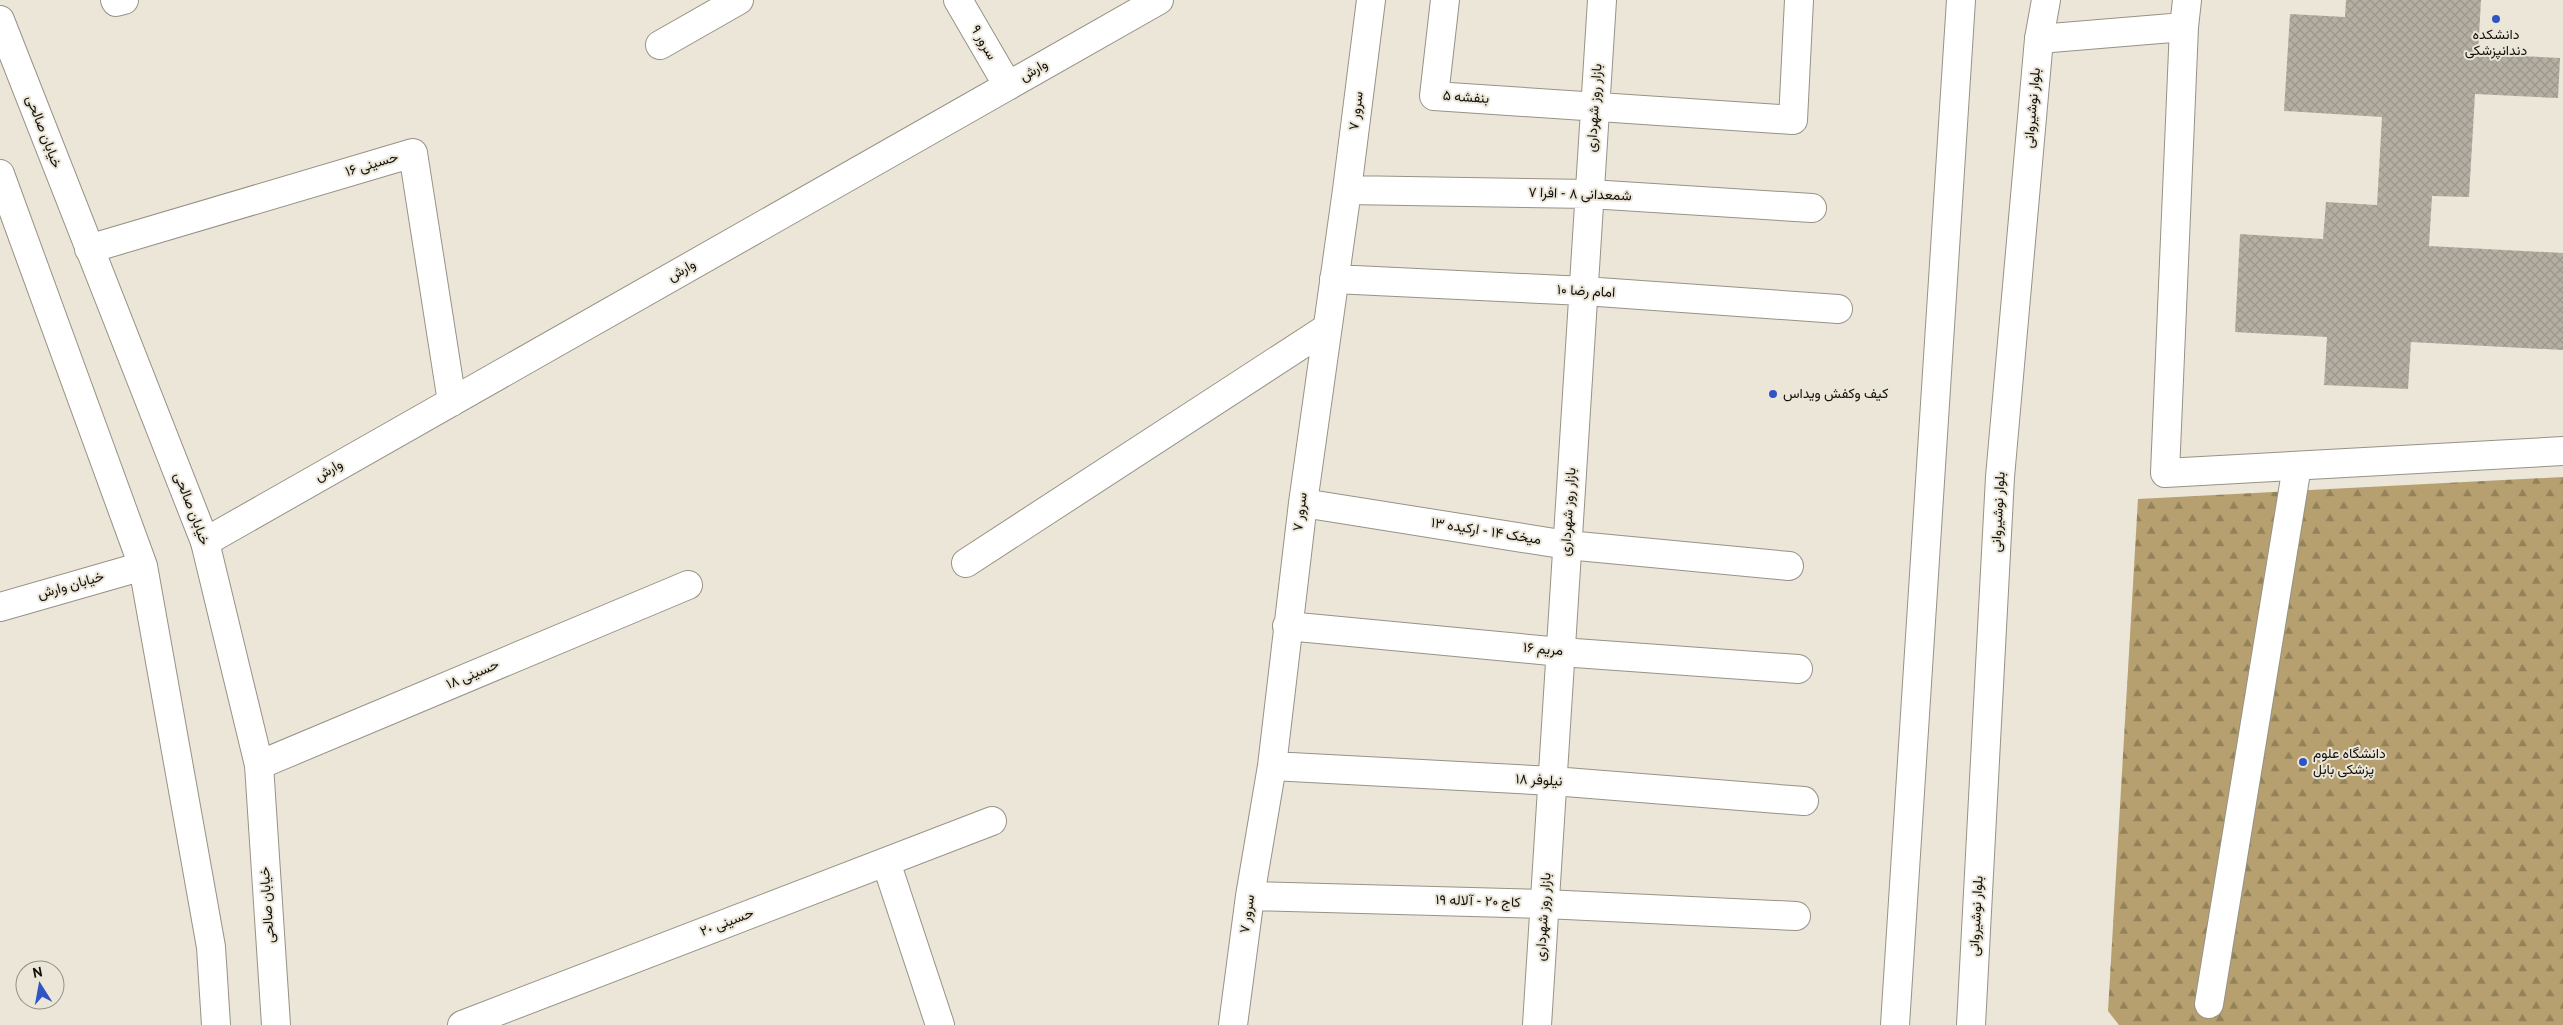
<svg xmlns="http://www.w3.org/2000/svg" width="2563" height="1025" font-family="Overpass,Vazirmatn,sans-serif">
	<defs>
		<pattern id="forest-firs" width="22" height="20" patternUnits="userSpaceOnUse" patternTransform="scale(1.25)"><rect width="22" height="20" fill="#b6a06f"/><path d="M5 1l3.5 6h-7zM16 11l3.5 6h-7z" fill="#93815a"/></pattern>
		<pattern id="building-cross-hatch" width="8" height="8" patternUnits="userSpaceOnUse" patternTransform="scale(1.25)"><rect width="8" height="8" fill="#b5afa3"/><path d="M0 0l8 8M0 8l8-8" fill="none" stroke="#9b968b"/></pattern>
	</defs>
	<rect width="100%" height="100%" fill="#ebe6d8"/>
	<path fill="url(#forest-firs)" d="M2563,477V1025H2119L2108,1011L2138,499Z"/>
	<path fill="url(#building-cross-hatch)" d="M2346,0H2481L2478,54L2560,58L2558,98L2475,94L2469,197L2432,196L2429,246L2563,253V350L2411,342L2408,389L2324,385L2327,337L2235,332L2240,234L2323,239L2326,202L2377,205L2382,117L2284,111L2290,14L2345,17Z"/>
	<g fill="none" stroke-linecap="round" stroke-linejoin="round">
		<defs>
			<path id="minor" d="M115,0L116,2L124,0
				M958,0L1008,86
				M1445,0L1434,96L1793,120L1799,0
				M2184,27L2187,0
				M2039,39L2184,27L2165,473L2563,451
				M660,45L739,0
				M1347,190L1590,194L1812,208
				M89,249L413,153L452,402
				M1334,279L1584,291L1838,309
				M1303,503L1567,545L1789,566
				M205,542L1159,0
				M966,563L1327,328
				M1287,626L1561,652L1798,669
				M259,765L688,585
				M1272,766L1553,781L1804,801
				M886,862L940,1025
				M1250,896L1545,904L1796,916
				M2209,1004L2297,466
				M462,1025L992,821
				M1233,1025L1250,896L1272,766L1303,503L1347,190L1371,0
				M1537,1025L1602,0"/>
			<path id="major" d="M0,20L205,542L259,765L276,1025
				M0,174L143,566L211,947L216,1025
				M0,607L143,566
				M1895,1025L1961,0
				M1971,1025L2000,477L2039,39L2046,0"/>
		</defs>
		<use href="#minor" stroke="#979285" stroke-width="30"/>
		<use href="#major" stroke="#979285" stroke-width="30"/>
		<use href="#minor" stroke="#fff" stroke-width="28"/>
		<use href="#major" stroke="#fff" stroke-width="28"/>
	</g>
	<g fill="#3154c4" stroke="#ebe6d8" stroke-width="2">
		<circle cx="2496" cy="19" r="5"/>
		<circle cx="1773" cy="394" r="5"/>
		<circle cx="2303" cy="762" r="5"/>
	</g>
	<g text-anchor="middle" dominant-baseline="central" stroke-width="4" stroke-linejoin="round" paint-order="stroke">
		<g font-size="14" fill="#12100c" stroke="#ebe6d8" text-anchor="start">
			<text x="2496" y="35" text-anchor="middle">دانشکده<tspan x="2496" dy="16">دندانپزشکی</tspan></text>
			<text x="1783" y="394">کیف و‌کفش ویداس</text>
			<text x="2313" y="754">دانشگاه علوم<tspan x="2313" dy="16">پزشکی بابل</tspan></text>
		</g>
		<g font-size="14" fill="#12100c" stroke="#ebe6d8">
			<text transform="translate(983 43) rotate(60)">سرور ۹</text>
			<text transform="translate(1034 71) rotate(-30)">وارش</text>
			<text transform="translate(1466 98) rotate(4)">بنفشه ۵</text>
			<text transform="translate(1595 108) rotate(-86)">بازار روز شهرداری</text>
			<text transform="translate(2033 108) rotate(-85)">بلوار نوشیروانی</text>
			<text transform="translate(1357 111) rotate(-83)">سرور ۷</text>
			<text transform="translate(43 132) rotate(69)">خيابان صالحی</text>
			<text transform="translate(372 165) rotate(-17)">حسینی ۱۶</text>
			<text transform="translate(1580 195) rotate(2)">شمعدانی ۸ - افرا ۷</text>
			<text transform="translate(682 271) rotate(-30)">وارش</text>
			<text transform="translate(1586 292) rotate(3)">امام رضا ۱۰</text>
			<text transform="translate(329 471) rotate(-30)">وارش</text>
			<text transform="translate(191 509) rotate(69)">خيابان صالحی</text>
			<text transform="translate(1301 512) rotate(-83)">سرور ۷</text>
			<text transform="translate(1569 512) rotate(-86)">بازار روز شهرداری</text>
			<text transform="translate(1999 512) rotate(-87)">بلوار نوشیروانی</text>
			<text transform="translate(1486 532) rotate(9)">میخک ۱۴ - ارکیده ۱۳</text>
			<text transform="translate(71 586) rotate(-16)">خیابان وارش</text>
			<text transform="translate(1543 650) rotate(5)">مریم ۱۶</text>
			<text transform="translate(473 675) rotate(-23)">حسینی ۱۸</text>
			<text transform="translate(1539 781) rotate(3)">نیلوفر ۱۸</text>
			<text transform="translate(1478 902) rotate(2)">کاج ۲۰ - آلاله ۱۹</text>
			<text transform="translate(268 905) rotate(-94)">خيابان صالحی</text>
			<text transform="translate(1248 914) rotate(-82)">سرور ۷</text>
			<text transform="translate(1977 916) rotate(-87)">بلوار نوشیروانی</text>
			<text transform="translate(1544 917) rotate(-86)">بازار روز شهرداری</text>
			<text transform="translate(727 923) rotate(-21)">حسینی ٢٠</text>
		</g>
	</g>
	<g transform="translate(40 985) rotate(349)"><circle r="24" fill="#ebe6d8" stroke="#949086"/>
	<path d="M0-4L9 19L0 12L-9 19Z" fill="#3154c4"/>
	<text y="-8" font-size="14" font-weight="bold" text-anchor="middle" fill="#12100c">N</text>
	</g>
</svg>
